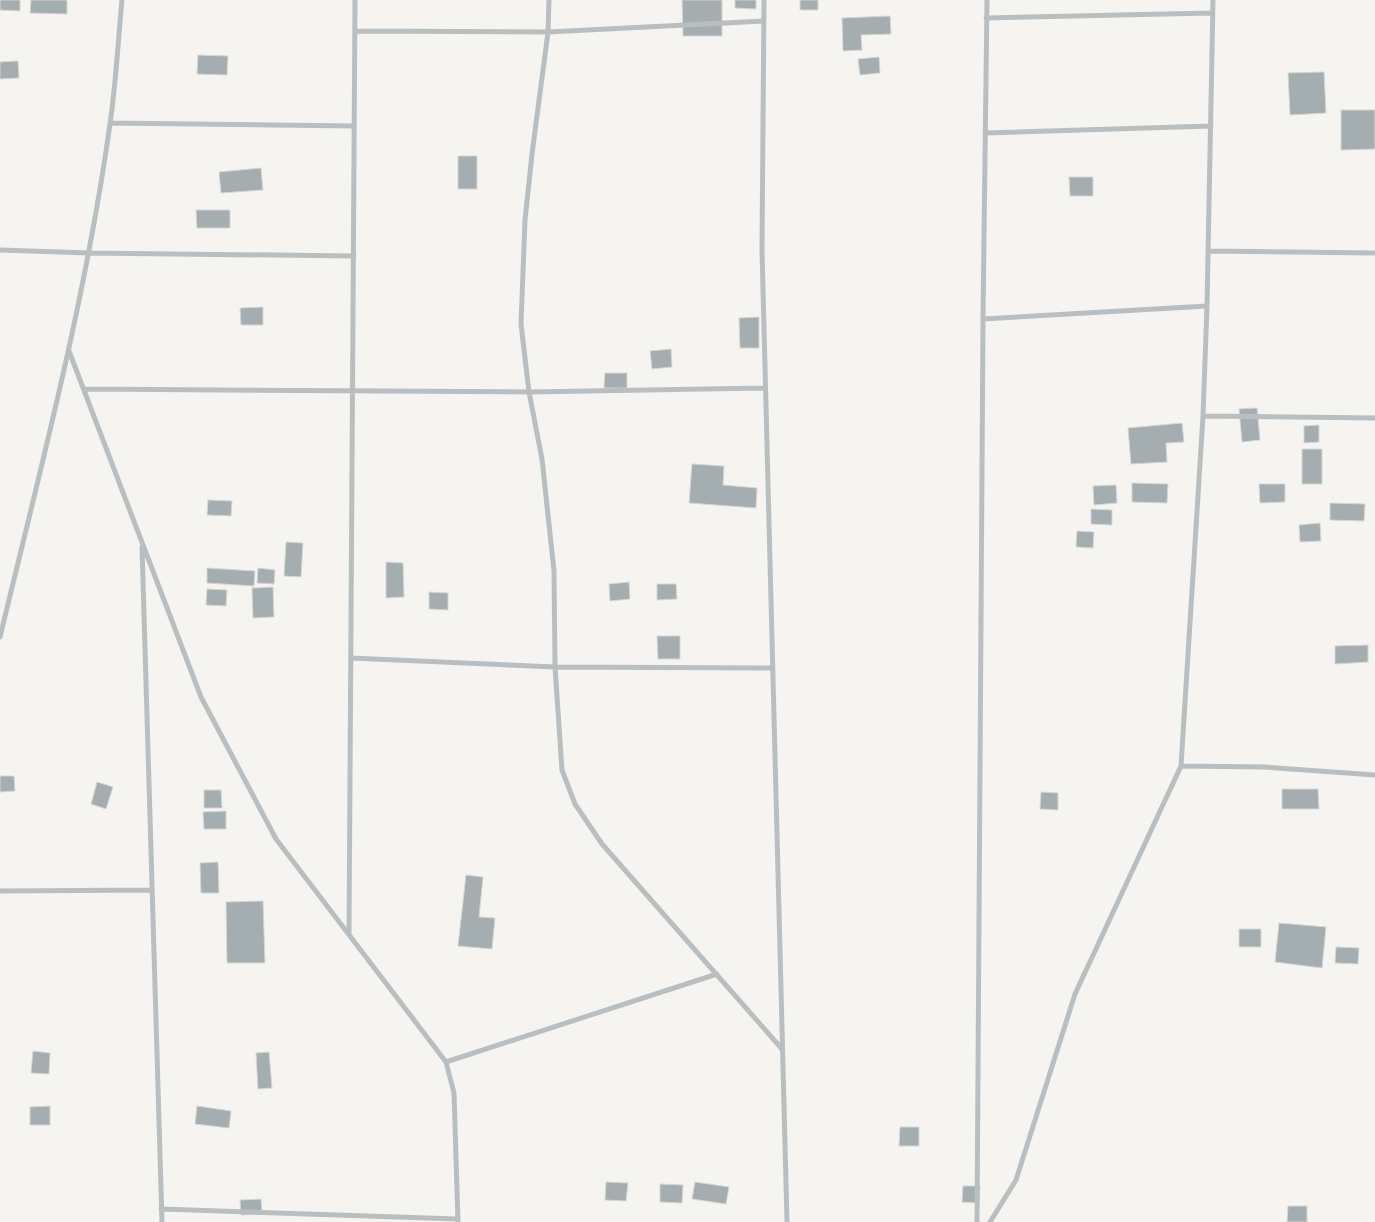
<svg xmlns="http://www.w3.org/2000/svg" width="1375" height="1222" font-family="'Exo 2',sans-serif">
	<rect width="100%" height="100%" fill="#f5f4f1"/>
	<path fill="#a4adb0" stroke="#d6d6d4" d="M0,0H20V11L0,10Z
		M31,0H67V14L30,13Z
		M682,0H722V36H683Z
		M735,0H756V9L735,8Z
		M800,0H818V10H800Z
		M890,16L891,34L861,35L862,50L843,51L842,18Z
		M198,55L228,56L227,75L197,74Z
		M879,57L880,73L860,75L858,59Z
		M18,61L19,78L0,79V62Z
		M1324,72L1326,113L1290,115L1288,73Z
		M1341,110H1375V149L1341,150Z
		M458,156H477V189H458Z
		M261,168L263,190L221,193L219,172Z
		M1069,177H1093V196H1070Z
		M196,210H230V228H197Z
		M263,307V325H241L240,308Z
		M759,317V348H740L739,318Z
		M671,349L672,367L652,369L650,351Z
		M605,373H627V388H604Z
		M1257,408L1260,440L1242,442L1239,409Z
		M1182,423L1184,442L1166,443L1167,462L1131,464L1128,428Z
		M1319,425V442L1304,443V426Z
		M1302,449H1322V484H1302Z
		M692,464L724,466L723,485L757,488L756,508L689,503Z
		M1132,483L1168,484L1167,503L1132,502Z
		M1259,484H1285V502L1260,503Z
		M1116,485L1117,503L1094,505L1093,486Z
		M208,500L232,501L231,516L207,515Z
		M1330,503L1365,504L1364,521L1330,520Z
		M1091,509L1112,510V525L1091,524Z
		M1320,523L1321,541L1300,542L1299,525Z
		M1077,531L1094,532L1093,548L1076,547Z
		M286,542L303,543L301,577L284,576Z
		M386,562L403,563L404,597L386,598Z
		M207,568L255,571L254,586L207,583Z
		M258,568L275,570L274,584L257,583Z
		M629,582L630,599L610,601L609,584Z
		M657,584H676L677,599L657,600Z
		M273,587L274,617L253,618L252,588Z
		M207,589L227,590L226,606L206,605Z
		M429,592L448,593V610L429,609Z
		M657,636H680V659H658Z
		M1368,645V662L1335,664V646Z
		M0,776H14L15,791L0,792Z
		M97,782L113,787L106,809L91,804Z
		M1282,789H1318L1319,809H1282Z
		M204,790H221L222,808H204Z
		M1041,792L1058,793V810L1040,809Z
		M226,811V829H204L203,812Z
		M218,862L219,893H201L200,863Z
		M466,875L483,877L479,917L495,918L492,949L458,946Z
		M263,901L265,963H227L226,902Z
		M1279,923L1326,927L1322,968L1275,962Z
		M1239,929H1261V947H1239Z
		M1336,947L1359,948L1358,964L1335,963Z
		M33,1051L50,1053L49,1074L31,1073Z
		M269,1052L272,1088L258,1089L256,1053Z
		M50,1106V1125H30V1107Z
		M197,1106L231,1111L229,1128L195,1124Z
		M900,1127H919V1146H899Z
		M606,1182L628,1183L626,1201L605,1200Z
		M695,1182L729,1187L726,1204L692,1199Z
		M660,1184L683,1185L682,1203L660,1202Z
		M963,1186H980L979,1203L962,1202Z
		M261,1199L262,1214L241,1215L240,1200Z
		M1288,1206H1307V1222H1287Z"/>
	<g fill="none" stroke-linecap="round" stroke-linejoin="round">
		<path stroke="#b9bfc1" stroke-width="5" d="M549,0L548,32L532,154L525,220L521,324L529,392L542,459L554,571L555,667L562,770L575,804L602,844L782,1049
			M764,0L762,250L787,1222
			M986,18L1212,13
			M355,31L548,32L764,21
			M110,123L354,126
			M985,133L1211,126
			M0,250L89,253L354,256
			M1208,251L1375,253
			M983,319L1207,306
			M69,351L201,697L276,839L446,1062L454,1093L458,1222
			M84,389L529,392L765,388
			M1203,416L1375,418
			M142,547L162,1222
			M0,637C41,467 86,297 110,124C116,83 118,41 122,0
			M351,658L555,667L772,668
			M1181,766L1264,767L1375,775
			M0,891L152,890
			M349,935L355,0
			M446,1062L717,974
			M161,1209L458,1219
			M977,1222L983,319L987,0
			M990,1222L1016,1180L1075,994L1181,766L1203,416L1207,306L1213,0"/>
	</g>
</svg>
